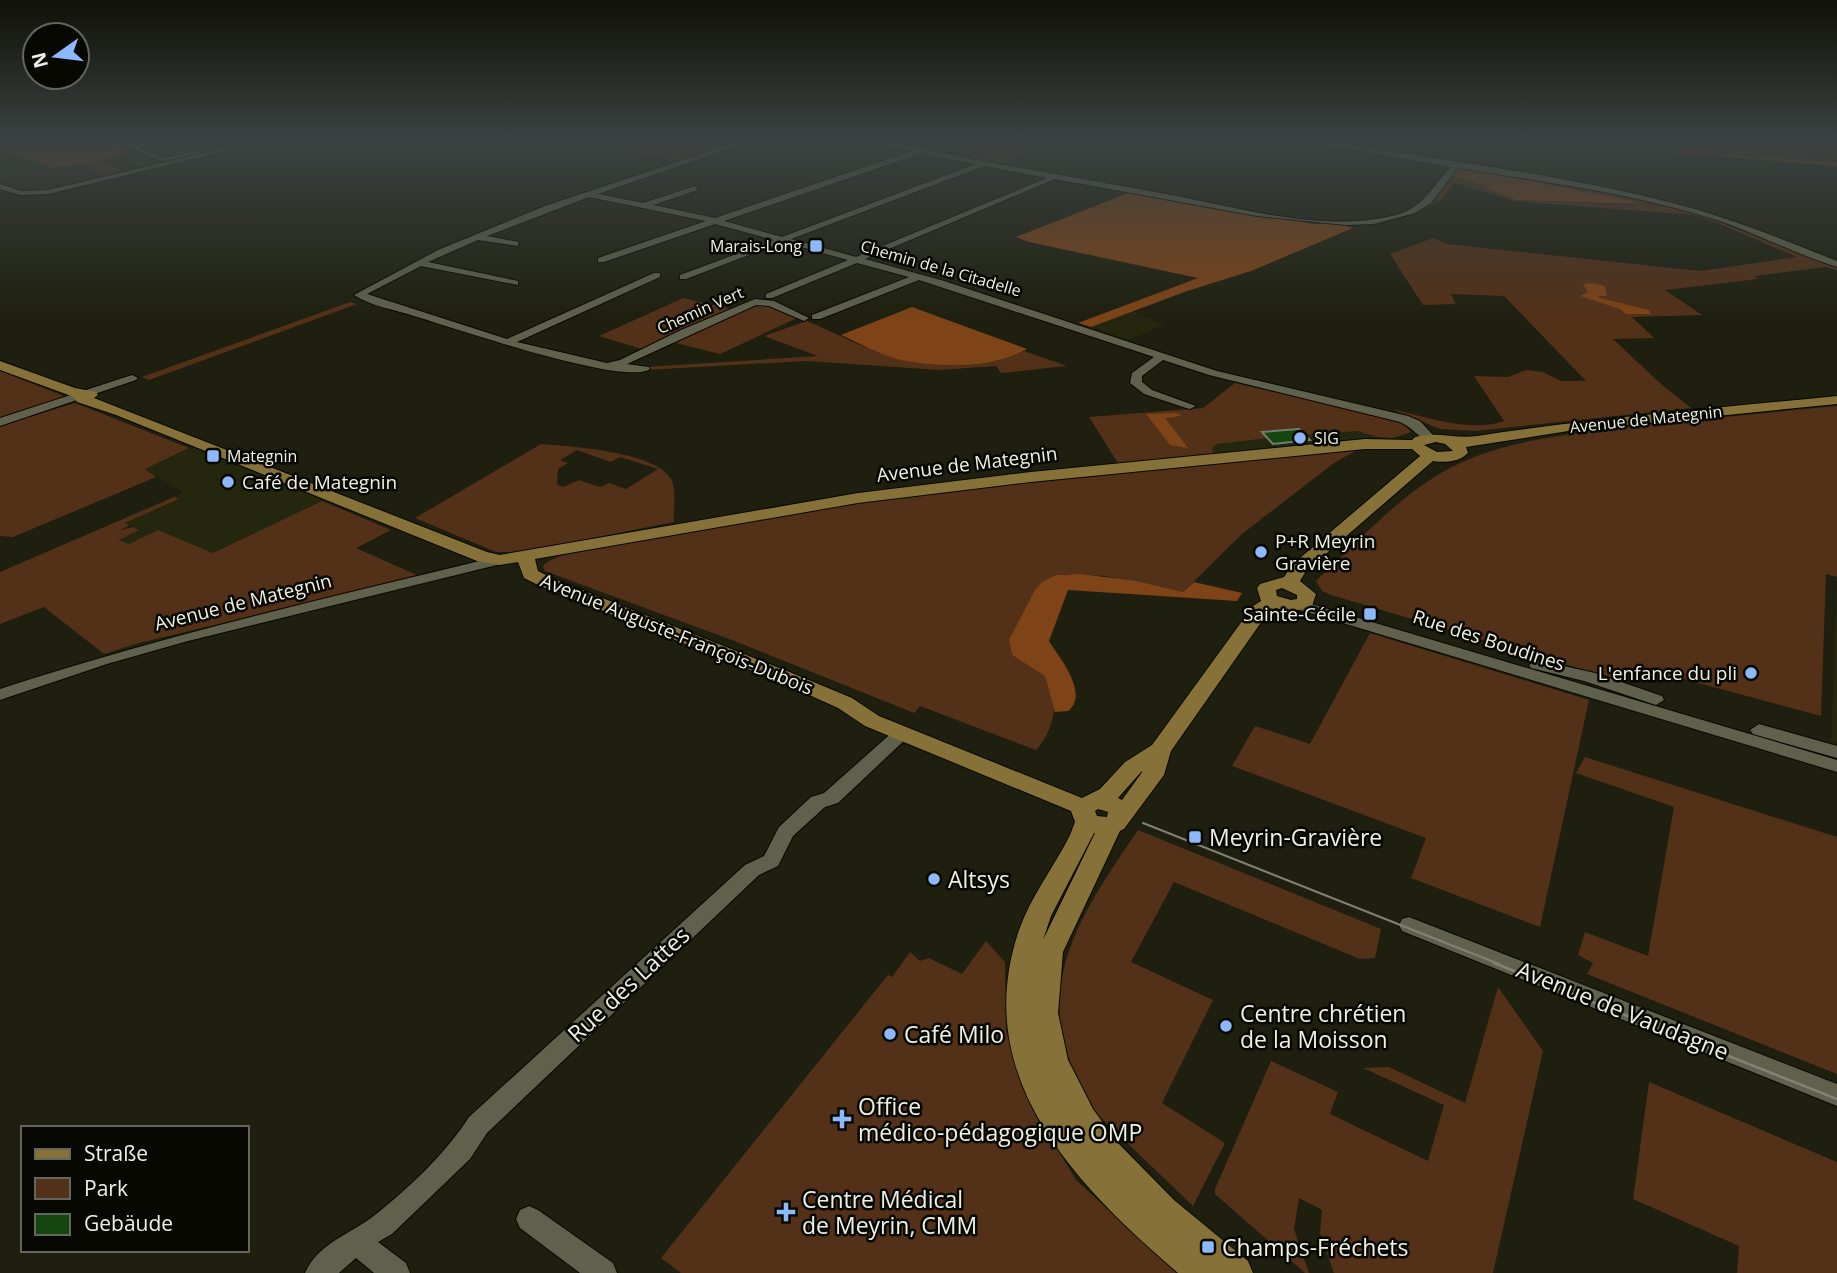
<svg xmlns="http://www.w3.org/2000/svg" width="1837" height="1273" font-family="'Open Sans',sans-serif">
	<rect width="100%" height="100%" fill="#1e1f0e"/>
	<path fill="#25260e" d="M102,141H272L131,174L101,162L124,157L120,154L127,151Z
		M1557,141H1837V161L1766,152Z
		M0,150L53,168L81,164L107,177L52,190H19L0,194Z
		M1133,311L1165,325L1128,340L1091,327Z
		M1299,429L1305,435L1357,431L1377,437L1214,454L1211,448L1217,444L1267,438L1262,432Z
		M194,446L315,495L322,501L213,553L158,530L129,544L118,539L138,530L124,523L178,500L174,497L183,492L144,469Z
		M1837,582V742L1831,740Z"/>
	<path fill="#533018" fill-rule="evenodd" d="M640,141H742L676,160L620,150Z
		M991,141H1111L1084,153L1057,148L1046,152L1035,150L1000,164L964,159L1004,145Z
		M1528,141L1744,150L1837,161V166Z
		M1578,141H1737L1746,146Z
		M1740,141H1837V159L1761,149Z
		M112,155H121L149,165L141,166L123,157L103,161L124,171L107,177L81,164Z
		M1459,167C1544,181 1630,192 1712,218C1754,231 1795,252 1837,266V270L1825,267L1754,276L1758,279L1665,290L1702,315L1632,317L1654,338L1613,339L1662,385L1691,408L1475,431L1440,429L1391,409C1424,416 1470,433 1504,421L1474,376L1508,377L1526,370L1543,372L1561,381H1586L1504,296L1451,294L1456,304L1423,305L1390,254L1433,238L1447,244L1700,271L1797,257L1720,224L1693,215L1515,201L1458,184H1454L1440,201L1415,212L1434,202L1452,176L1470,180L1516,200L1636,205L1631,201Z
		M683,298L730,309L642,349L599,336Z
		M350,302L357,304L149,380L142,377Z
		M762,303L797,318L720,354L672,342Z
		M807,321C836,333 866,350 896,358C935,369 987,369 1024,351L1067,366L1001,373L996,366L939,370L807,361L644,370L646,367L818,356L764,336Z
		M0,371L59,394L65,397L0,419Z
		M1235,383L1395,420L1404,424L1411,432L1393,438L1377,437L1357,431L1305,435L1299,429L1263,432L1268,438L1217,444L1212,448L1214,454L1118,463L1089,417L1203,408Z
		M75,403L189,448L145,469L156,477L13,537L0,536V426Z
		M1837,406V577L1826,574L1821,716L1680,678L1679,681L1615,679L1331,595L1322,591L1316,581C1358,542 1399,495 1450,468C1501,441 1563,435 1620,428C1692,420 1765,413 1837,406Z
		M541,444C569,446 657,452 671,479C677,490 673,509 674,522L522,552H496L415,518ZM577,450L611,462L620,457L658,469L626,489L609,483L600,487L579,480L563,487L557,484L558,469L568,463L560,460Z
		M1357,450L1334,463L1242,534L1183,592L1104,576L1064,574L1019,625L1009,641L1012,655C1021,661 1039,668 1046,676C1062,699 1053,732 1036,750L920,706L914,713L737,642L545,571L543,567C550,551 637,540 658,537C750,520 843,504 936,492C1076,475 1217,464 1357,450Z
		M174,497L179,499L125,523L129,525L121,530L133,527L139,530L119,540L129,544L158,530L213,553L322,501L391,530L356,548L419,576L139,643L104,654L44,607L0,624V572Z
		M1370,633L1589,700L1540,927L1411,878L1426,838L1232,766L1255,726L1310,744Z
		M1585,757L1837,837V1074L1587,974L1593,963L1578,955L1585,932L1648,956L1674,807L1576,773Z
		M1138,830L1381,929L1375,958L1360,959L1174,882L1131,962L1213,1000L1162,1103L1225,1143L1193,1206L1098,1115C1022,1002 1071,928 1138,830Z
		M986,941L1005,962L1006,1031L1027,1098L1076,1180L1177,1273H681L661,1258L871,996L888,975L892,977L910,952L920,961L929,958L962,974Z
		M1498,987L1543,1051L1493,1273H1334L1320,1233L1322,1210L1299,1198L1294,1229L1309,1273H1305L1215,1194V1189L1271,1061L1338,1092L1330,1114L1428,1161L1444,1105L1363,1068L1389,1067L1465,1103Z
		M1649,1082L1837,1162V1273H1737L1739,1246L1633,1199Z"/>
	<path fill="#7e4317" d="M0,141H102L128,151L121,155L81,164L53,168L0,150Z
		M1581,145L1830,162L1837,163V166Z
		M1459,167L1632,201L1636,204L1516,200L1470,180L1452,176Z
		M1131,192L1315,224L1334,223L1353,228L1251,271L1187,291L1091,327L1078,323L1198,278L1029,242L1016,237Z
		M1593,283L1605,286L1607,296H1598L1600,298L1649,310L1651,314H1626L1620,309L1580,296L1588,292L1583,284Z
		M912,307L1027,349C990,370 937,368 897,359C878,354 859,343 841,335Z
		M1178,413L1181,416L1165,418L1188,448L1170,445L1146,414Z
		M1081,574L1136,581L1183,592L1194,582L1242,593L1237,601L1068,590L1049,641C1059,657 1090,694 1068,711L1055,712L1045,676L1012,655L1009,640L1035,590L1042,582L1056,575Z"/>
	<path fill="#16460f" stroke="#707e6d" stroke-width="2" d="M119,141H198L215,148L163,160Z
		M1299,429L1310,440L1273,444L1262,432Z"/>
	<g fill="none" stroke-linecap="round" stroke-linejoin="round">
		<defs>
			<path id="minor" d="M740,141H751L598,194L643,203L695,186L698,190L653,205L715,218L911,151L869,141H884C977,161 1071,177 1166,194C1237,207 1331,236 1402,213C1426,204 1434,184 1451,167L1305,141H1323C1439,160 1562,174 1676,204C1731,218 1784,240 1837,261V267C1796,254 1757,234 1717,220C1633,193 1544,182 1458,168L1431,203L1415,213L1374,224L1346,225L1257,216L1055,179L865,259L944,281L1217,371L1408,416L1420,421L1433,435L1435,438L1429,442C1419,438 1412,427 1400,422L1209,375L1163,360L1142,376V382L1152,390L1196,406L1190,409L1186,408L1144,394L1130,383L1132,373L1154,357L919,280L820,319H812V315L909,277L857,263L772,298H766V294L848,260L783,242L686,279H680V275L774,240L715,224L604,262H598V258L706,221L589,197L487,236L518,242V246L478,240L428,262L518,281V285L421,266L367,294L507,339L654,273H660V277L517,342L607,363L620,360L681,330L755,299L774,301L809,318L804,321L769,306L756,305L627,364L649,367L650,369C626,387 451,327 414,316C396,310 370,306 354,295L438,250L545,206ZM919,154L976,164L782,237L724,221ZM984,166L1047,178L856,257L791,239Z
				M233,146L235,149L48,194L20,195L0,189V184L21,191L48,190Z
				M132,375L138,378L136,380L0,426V418Z
				M500,556L505,557L507,560L505,563L188,641L107,664L0,700V689C164,635 332,597 500,556Z
				M1298,600L1837,760V772L1293,608L1290,605L1293,602Z
				M1537,660L1595,673L1662,696L1664,700L1656,705L1584,681L1531,668L1529,665Z
				M1759,724L1837,746V758L1753,734L1750,730Z
				M902,727L908,729L911,733L908,737L838,803L825,807L793,836L778,866L759,875L487,1133L470,1159L392,1234L378,1242L406,1263L410,1273H374L356,1258L339,1273H305C317,1244 352,1233 375,1215C410,1187 445,1154 469,1117L745,865L764,856L779,827L811,797L824,793L896,729Z
				M1409,917L1837,1084V1106L1402,931L1399,925L1402,919Z
				M529,1206L538,1210L613,1263L617,1273H580L520,1228L516,1219L520,1210Z"/>
			<path id="major" d="M0,361L75,388L96,392L98,395L94,398L487,552L500,555L858,493L1031,472L1365,439L1412,440L1415,437C1437,431 1455,439 1477,436C1597,418 1717,408 1837,396V404L1575,430L1466,447L1468,453C1459,462 1445,463 1433,461L1306,571L1300,581L1316,594L1312,606L1290,612L1276,608L1267,614L1171,751L1164,775L1124,829L1120,831L1063,952L1058,1013L1068,1060L1093,1109L1117,1142L1174,1200L1248,1261L1253,1273H1178C1075,1184 969,1077 1019,930C1031,896 1054,867 1070,835L1075,822L1071,811L865,726L838,708L778,681L540,586L524,578L518,562L500,565L477,561L116,415L77,402L74,397L0,370ZM1436,442L1445,444L1453,451L1437,452L1424,445ZM1365,449H1412L1420,456L1293,564L1284,577L1260,584L1257,588L1261,601L1253,606L1152,745L1125,762L1100,789L1082,798L879,716L852,698L792,673L552,578L538,571L535,559L858,503L1031,482ZM1282,588L1297,595V599L1291,600L1277,596L1276,590ZM1143,771L1122,800L1118,798L1141,772ZM1098,809L1108,812L1107,817L1097,816L1095,811ZM1094,833H1095L1043,940L1051,916Z"/>
		</defs>
		<use href="#minor" stroke="#080800" stroke-width="2"/>
		<use href="#major" stroke="#080800" stroke-width="2"/>
		<use href="#minor" fill="#5f614d" fill-rule="evenodd"/>
		<use href="#major" fill="#867139" fill-rule="evenodd"/>
		<path stroke="#818274" stroke-width="2" d="M1143,823L1499,964"/>
		<path stroke="#818274" stroke-width="2.5" d="M1494,963L1837,1099"/>
	</g>
	<linearGradient id="sky" x2="0" y2="1"><stop stop-color="#101108"/><stop offset="0.44" stop-color="#3b4241"/><stop offset="1" stop-color="#3b4241" stop-opacity="0"/></linearGradient>
	<rect width="1837" height="320" fill="url(#sky)"/>
	<g fill="#8db9fc" stroke="#080803" stroke-width="2.5">
		<rect x="809" y="239" width="14" height="14" rx="3.5"/>
		<circle cx="1300" cy="438" r="7"/>
		<rect x="206" y="449" width="14" height="14" rx="3.5"/>
		<circle cx="228" cy="482" r="7"/>
		<circle cx="1261" cy="552" r="7"/>
		<rect x="1363" y="607" width="14" height="14" rx="3.5"/>
		<circle cx="1751" cy="673" r="7"/>
		<rect x="1188" y="830" width="14" height="14" rx="3.5"/>
		<circle cx="934" cy="879" r="7"/>
		<circle cx="1226" cy="1026" r="7"/>
		<circle cx="890" cy="1034" r="7"/>
		<path d="M838.5 1108.5h7v7h7v7h-7v7h-7v-7h-7v-7h7z"/>
		<path d="M782.5 1201.5h7v7h7v7h-7v7h-7v-7h-7v-7h7z"/>
		<rect x="1201" y="1240" width="14" height="14" rx="3.5"/>
	</g>
	<g text-anchor="middle" dominant-baseline="central" stroke-width="5" stroke-linejoin="round" paint-order="stroke">
		<g font-size="16" fill="#eff0e5" stroke="#080803" text-anchor="start">
			<text x="802" y="246" text-anchor="end">Marais-Long</text>
			<text x="1314" y="438">SIG</text>
			<text x="227" y="456">Mategnin</text>
		</g>
		<g font-size="16" fill="#eff0e5" stroke="#080803">
			<text transform="translate(941 268) rotate(16)">Chemin de la Citadelle</text>
			<text transform="translate(700 310) rotate(-24)">Chemin Vert</text>
			<text transform="translate(1646 419) rotate(-6)">Avenue de Mategnin</text>
		</g>
		<g font-size="19" fill="#eff0e5" stroke="#080803">
			<text transform="translate(967 464) rotate(-7)">Avenue de Mategnin</text>
			<text transform="translate(243 602) rotate(-14)">Avenue de Mategnin</text>
			<text transform="translate(677 634) rotate(22)">Avenue Auguste-François-Dubois</text>
			<text transform="translate(1489 640) rotate(18)">Rue des Boudines</text>
		</g>
		<g font-size="19" fill="#eff0e5" stroke="#080803" text-anchor="start">
			<text x="242" y="482">Café de Mategnin</text>
			<text x="1275" y="541">P+R Meyrin<tspan x="1275" dy="22">Gravière</tspan></text>
			<text x="1356" y="614" text-anchor="end">Sainte-Cécile</text>
			<text x="1737" y="673" text-anchor="end">L'enfance du pli</text>
		</g>
		<g font-size="23" fill="#eff0e5" stroke="#080803" text-anchor="start">
			<text x="1209" y="837">Meyrin-Gravière</text>
			<text x="948" y="879">Altsys</text>
			<text x="1240" y="1013">Centre chrétien<tspan x="1240" dy="26">de la Moisson</tspan></text>
			<text x="904" y="1034">Café Milo</text>
			<text x="858" y="1106">Office<tspan x="858" dy="26">médico-pédagogique OMP</tspan></text>
			<text x="802" y="1199">Centre Médical<tspan x="802" dy="26">de Meyrin, CMM</tspan></text>
			<text x="1222" y="1247">Champs-Fréchets</text>
		</g>
		<g font-size="23" fill="#eff0e5" stroke="#080803">
			<text transform="translate(628 984) rotate(-43)">Rue des Lattes</text>
			<text transform="translate(1623 1010) rotate(22)">Avenue de Vaudagne</text>
		</g>
	</g>
	<rect x="21" y="1126" width="228" height="126" fill="#080803" stroke="#64655d" stroke-width="2"/>
	<rect x="35" y="1149" width="35" height="10" fill="#867139" stroke="#64655d" stroke-width="2"/>
	<text x="84" y="1161" font-size="21" fill="#eff0e5">Straße</text>
	<rect x="35" y="1178" width="35" height="21" fill="#533018" stroke="#64655d" stroke-width="2"/>
	<text x="84" y="1196" font-size="21" fill="#eff0e5">Park</text>
	<rect x="35" y="1214" width="35" height="21" fill="#16460f" stroke="#64655d" stroke-width="2"/>
	<text x="84" y="1231" font-size="21" fill="#eff0e5">Gebäude</text>
	<g transform="translate(56 56) rotate(256)"><circle r="33" fill="#080803" stroke="#64655d" stroke-width="2"/>
	<path d="M0-5L12 26L0 18L-12 26Z" fill="#8db9fc"/>
	<text y="-10" font-size="19" font-weight="bold" text-anchor="middle" fill="#eff0e5">N</text>
	</g>
</svg>
